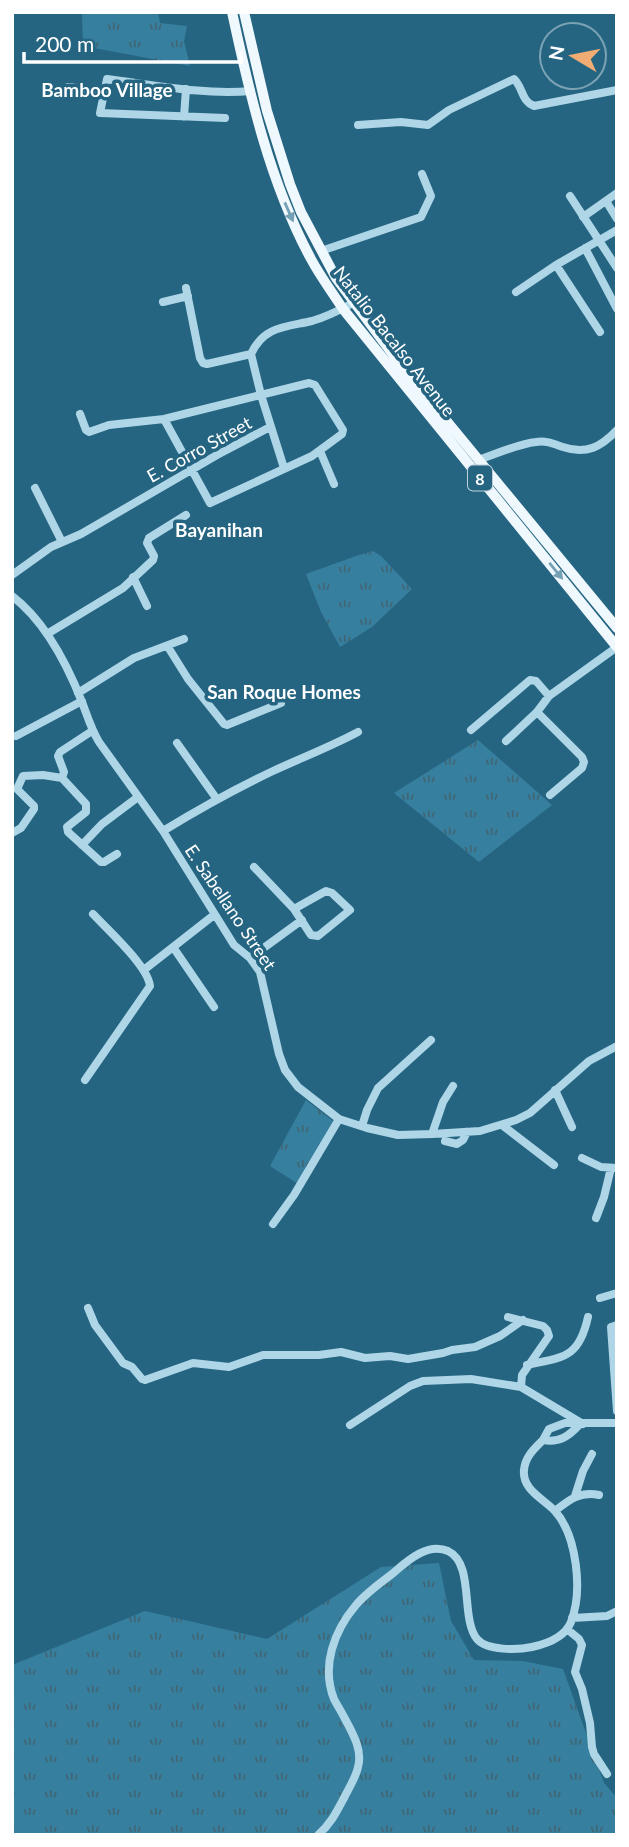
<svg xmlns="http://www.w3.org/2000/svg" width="629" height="1847" font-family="Lato,sans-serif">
	<defs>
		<pattern id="grass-tufts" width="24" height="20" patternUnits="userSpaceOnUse" patternTransform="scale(1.75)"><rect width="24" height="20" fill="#367f9e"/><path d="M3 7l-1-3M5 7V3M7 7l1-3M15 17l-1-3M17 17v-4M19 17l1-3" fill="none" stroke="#416675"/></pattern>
	</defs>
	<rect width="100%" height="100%" fill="#256582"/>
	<path fill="url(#grass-tufts)" d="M82,12H158L160,23L187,26L184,41L190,66L83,46Z
		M373,551L381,556L412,589L372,627L340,647L321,612L306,574L359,555Z
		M478,740L552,805L479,862L394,793Z
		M306,1100L333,1121L298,1184L270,1166Z
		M439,1563L451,1621L474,1660L523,1661L563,1669L604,1783L617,1798V1835H12V1665L145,1611L267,1639L381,1567Z"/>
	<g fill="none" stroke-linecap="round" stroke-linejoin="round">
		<path stroke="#aed6e7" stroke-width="8" d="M68,87L105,91
			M184,117L186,89
			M225,118L100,113L107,79C154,85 203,95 251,91
			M358,125L401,122L428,125L449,110L514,79C523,87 521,101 534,106L617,90
			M570,196L617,268
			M606,201L617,219
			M583,217L617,193
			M585,248L617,309
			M321,251L421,217L431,196L422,174
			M556,265L600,332
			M186,288L200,358L203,363L207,364L251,354
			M516,292L556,265L617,230
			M163,302L188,296
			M80,414L86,430L89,432L109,425L164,419L309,383L315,385L343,430L342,434L312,456L210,503L164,419
			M320,451L334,484
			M478,460C497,454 517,444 536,442C546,440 554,444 563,447C586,455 601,447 617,430
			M284,468L261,395L251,354C264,326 286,327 312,321C326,317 340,310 353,303
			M35,488L62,542
			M12,575L51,547L81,534L217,455L270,427
			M133,577L147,606
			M12,596C45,621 67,664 82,702C87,715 91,729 99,742L163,831L234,945L250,958L260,972L279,1054L285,1070L298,1087L339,1119L367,1128L398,1135L432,1134L480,1131L516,1120L530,1113L589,1061L617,1046
			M47,634L123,588L153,560L154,556L147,543L149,538L186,515
			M168,647L188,679L224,724L227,725L281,703
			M78,693L134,658L184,639
			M537,712L582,757L584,762L582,768L550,795
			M471,730L530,680L536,681L549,696
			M16,736L82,701
			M506,741L537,712L549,696L617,647
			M177,743L216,798
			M62,778L64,772L58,756L60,752L92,731
			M163,831C199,809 235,789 273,771C301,758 330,747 358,732
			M12,833L21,828L34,809V806L17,789L23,776L43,775L62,778L86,804V812L67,827L68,832L101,862H104L117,854
			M82,845L102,824L138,797
			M254,867L294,909L311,935L318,936L350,910L332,893L326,891L294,909
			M173,947L214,1007
			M250,958L302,920
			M145,969L214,915
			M85,1080L150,986C148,966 108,930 93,914
			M555,1090L572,1127
			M502,1125L554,1165
			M362,1126L367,1110L378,1088L431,1040
			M432,1134L443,1102L453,1086
			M445,1141L457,1144L463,1140L467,1132
			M582,1158L601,1167L617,1168
			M596,1218L604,1197L611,1168
			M273,1224L294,1195L339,1119
			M600,1298L617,1293
			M88,1308L95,1325L123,1363L132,1367L142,1379L145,1380L193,1363L229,1367L263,1355H319L341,1352L365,1358L390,1356L408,1359L443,1353L452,1350L475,1347L500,1336L523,1320
			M508,1317L543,1326L547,1330L549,1336L522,1375L521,1387
			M617,1325L611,1327L617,1411
			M527,1365C564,1357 579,1358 588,1317
			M350,1425L410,1386L423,1381L471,1379L521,1387L583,1424
			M543,1440L549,1429L565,1423H617
			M575,1496L583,1471L592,1454
			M555,1511C569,1500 580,1491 599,1495
			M572,1618L607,1616L617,1611
			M567,1629L579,1639L582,1645L575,1672L582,1689L590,1723L592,1747L594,1754L607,1774
			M318,1835C331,1824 337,1811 345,1796C349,1788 356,1777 358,1767C363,1750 352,1732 344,1717C341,1711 337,1705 334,1699C321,1666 334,1631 356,1605C366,1593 379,1584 392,1574C406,1562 427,1542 448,1551C475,1564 460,1618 477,1639C487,1651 518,1650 532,1647C546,1644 565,1637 571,1622C583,1591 577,1536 555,1511C544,1499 522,1490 524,1470C525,1457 534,1449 543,1440C560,1443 569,1436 580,1424"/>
		<path stroke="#eff8fd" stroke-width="10" d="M232,12C250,96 270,183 311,259C320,276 332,292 343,309L617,647
			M244,12L267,111L290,184L301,212L336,278L403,368L617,628"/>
	</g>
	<defs><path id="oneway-solid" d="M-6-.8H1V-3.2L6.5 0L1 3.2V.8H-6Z" transform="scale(1.75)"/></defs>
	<g fill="#76a0b3">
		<use href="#oneway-solid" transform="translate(289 212) rotate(66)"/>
		<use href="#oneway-solid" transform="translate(556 571) rotate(51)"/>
	</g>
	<g text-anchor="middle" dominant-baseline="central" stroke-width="7" stroke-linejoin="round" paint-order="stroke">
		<rect fill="#256582" stroke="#bed1da" stroke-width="2" x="468" y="465.5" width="24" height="25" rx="5"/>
		<g font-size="16" font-weight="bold" fill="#fff">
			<text x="480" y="478">8</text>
		</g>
		<g font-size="18" fill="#fff" stroke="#256582">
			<text transform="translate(395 341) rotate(52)">Natalio Bacalso Avenue</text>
			<text transform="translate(199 449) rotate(-29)">E. Corro Street</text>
			<text transform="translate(231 907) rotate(56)">E. Sabellano Street</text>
		</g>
		<g font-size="19" font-weight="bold" fill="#fff" stroke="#256582">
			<text x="107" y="89">Bamboo Village</text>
			<text x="219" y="529">Bayanihan</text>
			<text x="284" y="691">San Roque Homes</text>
		</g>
	</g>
	<rect width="629" height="1847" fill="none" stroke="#ffffff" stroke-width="28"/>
	<g transform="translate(573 56) rotate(280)"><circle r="33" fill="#256582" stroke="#7ca3b4" stroke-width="2"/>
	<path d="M0-5L12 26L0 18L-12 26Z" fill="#f0ac72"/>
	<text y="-10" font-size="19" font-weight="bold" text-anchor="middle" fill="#ffffff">N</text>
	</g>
	<path d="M24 52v10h217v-10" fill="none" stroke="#ffffff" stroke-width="3.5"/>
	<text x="35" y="52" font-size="21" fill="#ffffff" stroke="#256582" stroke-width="5" paint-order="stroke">200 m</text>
</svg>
